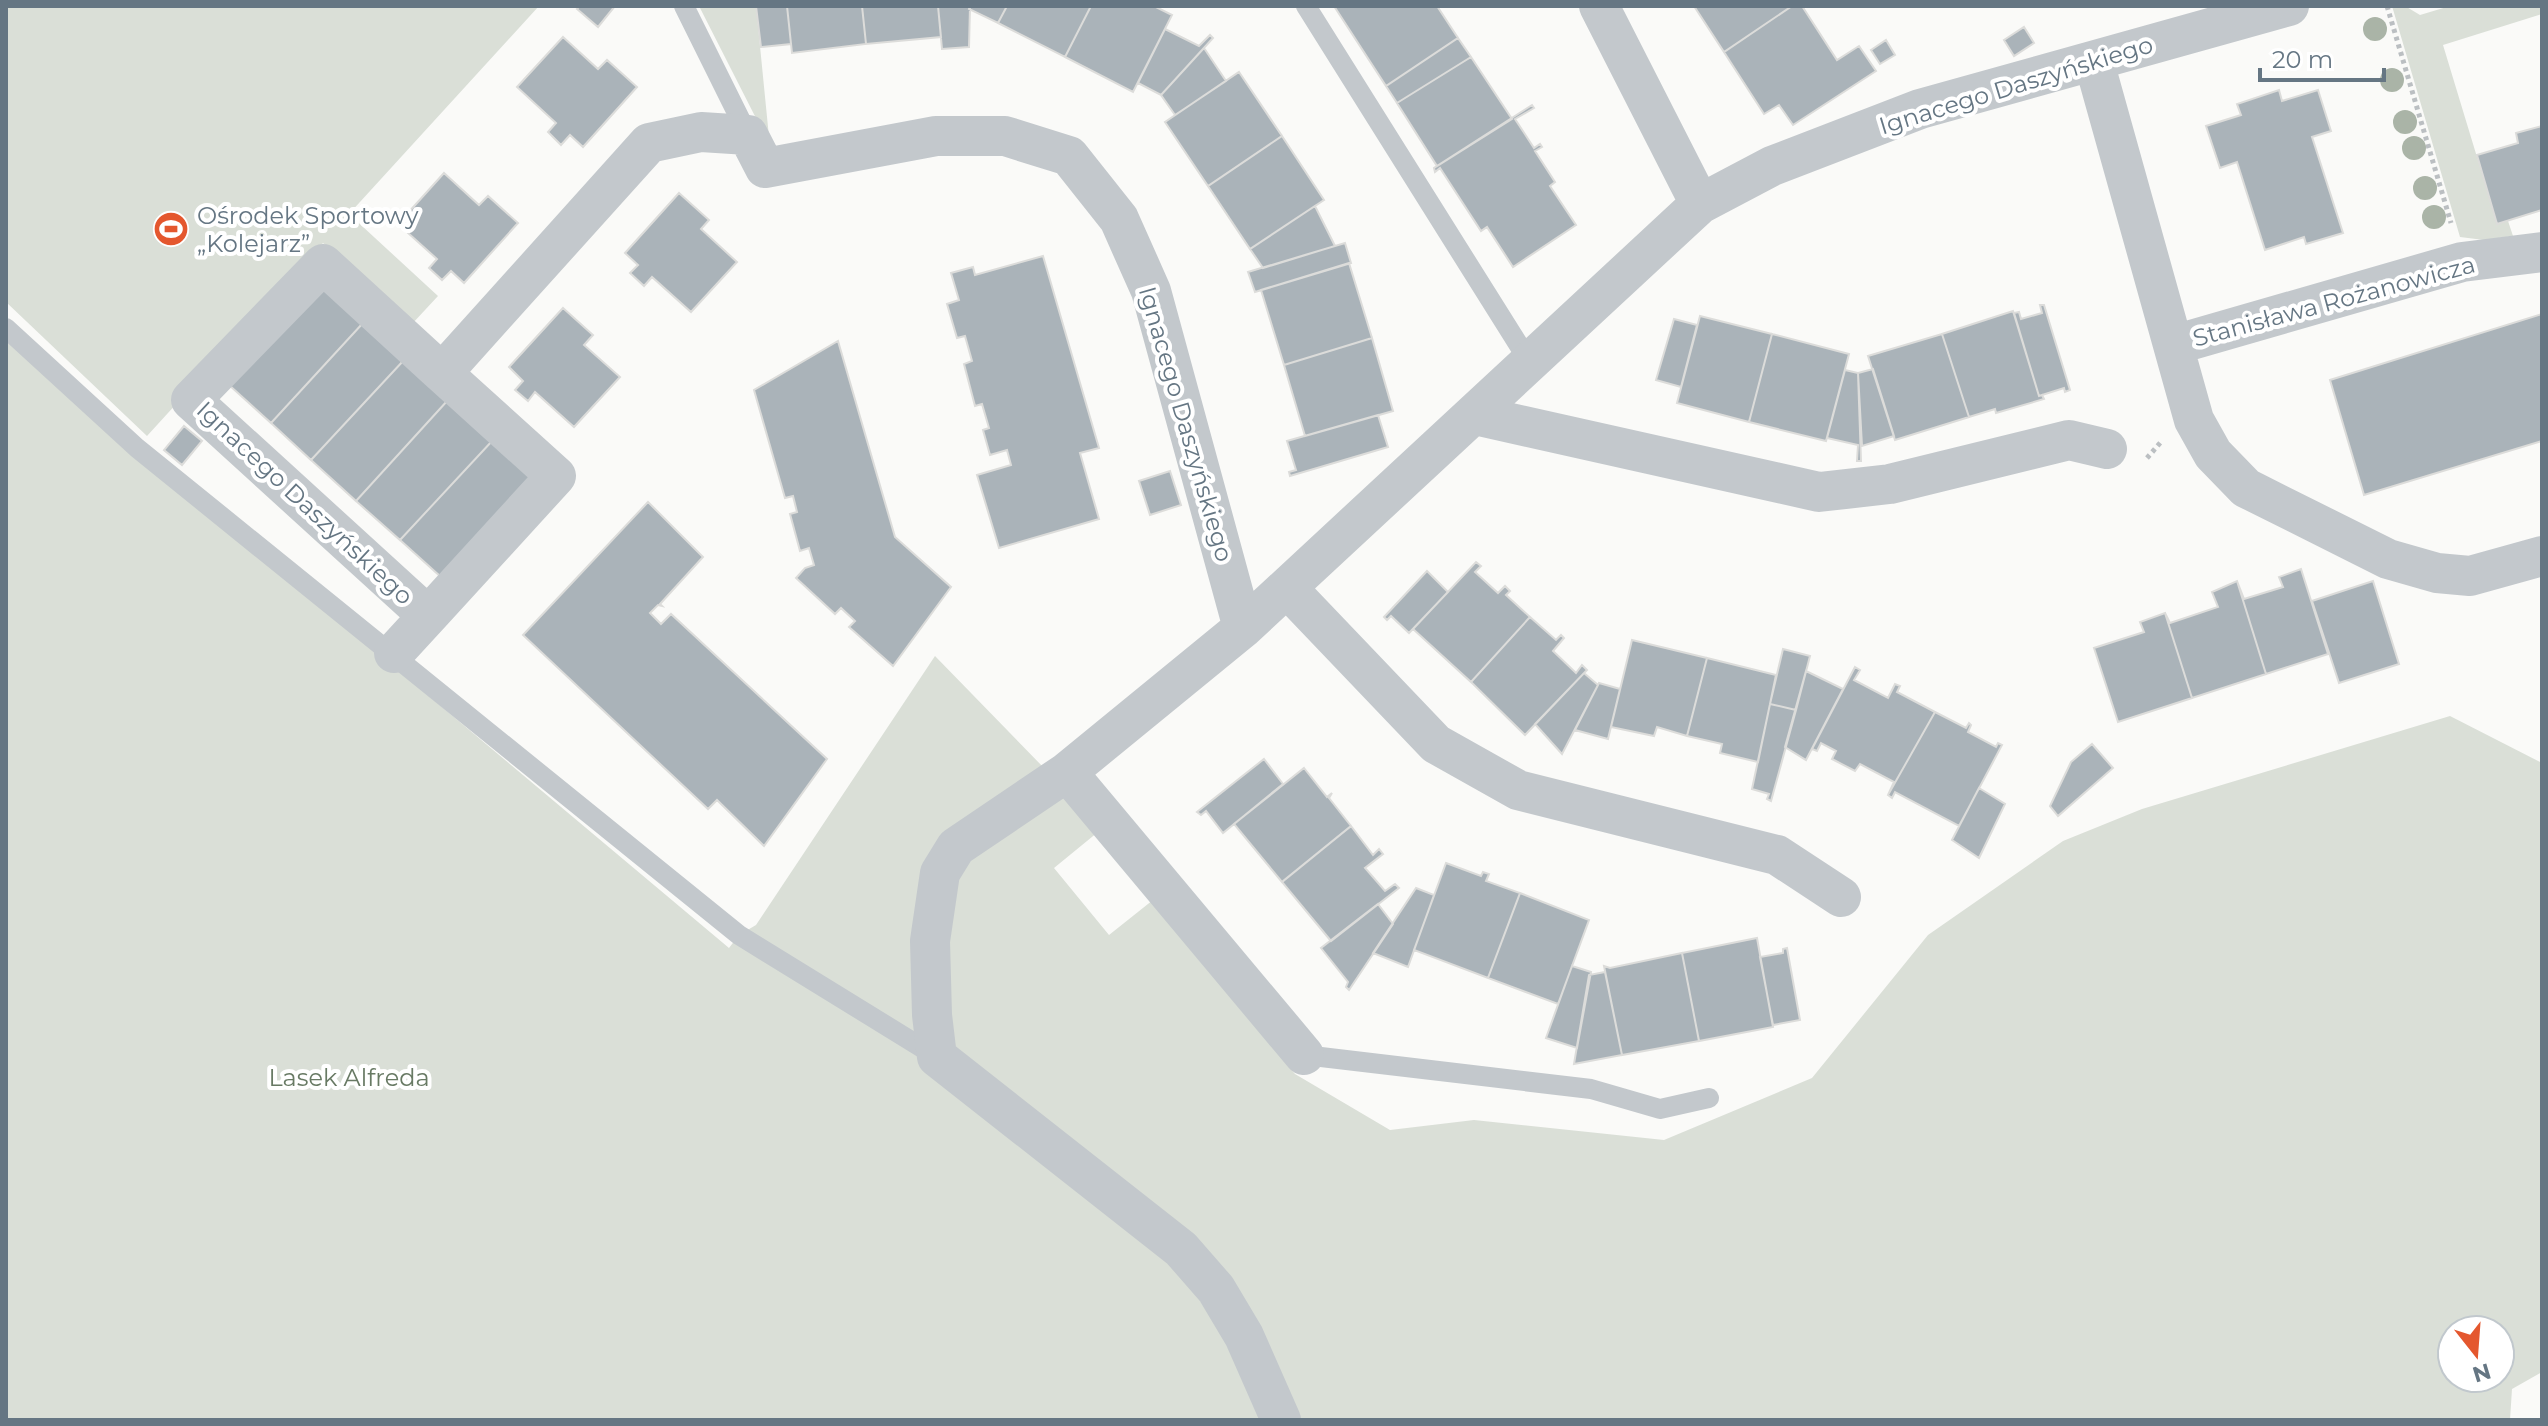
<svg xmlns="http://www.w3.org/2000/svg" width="2548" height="1426" font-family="Montserrat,sans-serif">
	<rect width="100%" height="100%" fill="#fafaf8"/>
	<path fill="#dadfd7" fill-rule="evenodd" d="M6,6H539L349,214L438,296L412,324L323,243L147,436L6,302Z
		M699,6H756L769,137L766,138Z
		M2392,6H2405L2420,15L2450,6H2542V14L2443,45L2497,223L2508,221L2513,236L2484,240L2460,237Z
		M6,341L729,948L739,935L756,925L935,656L1044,768L1098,832L1054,868L1109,935L1153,900L1295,1074L1390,1130L1474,1120L1664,1140L1812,1078L1928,935L2063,841L2142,809L2450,716L2542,763V1372L2512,1389L2510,1420H6ZM2452,1330H2500V1378H2452Z"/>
	<path fill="#aab3b9" stroke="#dcdcda" stroke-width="2" d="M580,6H615L598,27L577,9Z
		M756,6H787L791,44L761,47Z
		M787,6H862L866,44L792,53Z
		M862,6H938L941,37L866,44Z
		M938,6H970L969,47L942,49Z
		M970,6H1007L998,23L969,9Z
		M1007,6H1091L1065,57L998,23Z
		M1091,6H1154L1172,15L1133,92L1065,57Z
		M1334,6H1437L1458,38L1386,86Z
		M1694,6H1792L1724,52Z
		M1792,6H1802L1837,60L1859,46L1876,71L1793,125L1779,105L1764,114L1724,52Z
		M2024,27L2034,43L2014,56L2004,40Z
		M1165,29L1199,46L1210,35L1213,38L1161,95L1138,83Z
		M563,37L598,69L607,60L637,87L583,147L570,135L561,145L548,132L556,123L517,87Z
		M1458,38L1471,57L1397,103L1386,86Z
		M1886,40L1895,55L1880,64L1871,50Z
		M1204,48L1226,81L1175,115L1161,95Z
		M1471,57L1512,119L1437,166L1397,103Z
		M1239,72L1282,136L1208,186L1165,122Z
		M2279,90L2282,101L2318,90L2331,131L2312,137L2343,233L2306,244L2304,237L2265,250L2237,162L2220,168L2206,126L2241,115L2237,104Z
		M1532,105L1534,108L1515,119L1534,148L1540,144L1542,147L1535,151L1555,182L1550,186L1576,225L1513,267L1487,227L1481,231L1440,168L1435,172L1434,168Z
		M2542,126V210L2497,224L2477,155L2518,143L2516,133Z
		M1282,136L1324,200L1250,249L1208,186Z
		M444,173L479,205L488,196L518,223L464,283L451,271L442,280L429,268L437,259L398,224Z
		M679,193L709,220L701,229L737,262L691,312L652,277L644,286L630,273L638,265L625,253Z
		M1315,206L1335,246L1263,268L1250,249Z
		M1345,243L1351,263L1255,292L1248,272Z
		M1043,256L1099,448L1080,453L1099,519L999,548L977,475L1011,465L1007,450L990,455L983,430L989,428L982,404L975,406L964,364L972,361L965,336L957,338L947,304L959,300L951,273L973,267L975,275Z
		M1349,263L1372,338L1284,365L1261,290Z
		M319,283L363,323L271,423L229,385Z
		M2040,305H2044L2070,390L2065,392L2064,388L2039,396L2014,313L2019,312L2021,319L2042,313Z
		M563,308L593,335L584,345L620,377L574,427L535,392L528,401L515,390L523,381L509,367Z
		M2013,311L2039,396L2042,395L2044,399L1996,413L1995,409L1969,417L1942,334Z
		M2542,314V441L2364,495L2330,380Z
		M1700,316L1772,334L1749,422L1677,403Z
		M1674,319L1697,325L1681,387L1656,380Z
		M363,323L404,360L311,460L271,423Z
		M1772,334L1849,354L1826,441L1749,422Z
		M1942,334L1969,417L1895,440L1868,356Z
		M1372,338L1393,411L1305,436L1284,365Z
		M838,341L895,537L951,587L893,666L849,627L855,621L841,608L835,614L796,578L805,568L814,565L809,548L800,551L790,514L797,512L793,496L785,498L754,390Z
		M404,360L448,400L356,501L311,460Z
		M1873,369L1894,436L1862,446L1858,373Z
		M1845,370L1858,373L1861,461H1857L1858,445L1827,438Z
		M448,400L493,440L400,540L356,501Z
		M1378,415L1388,447L1290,476L1289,472L1296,470L1287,441Z
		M184,426L202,441L182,465L164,450Z
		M493,440L533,476L441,577L400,540Z
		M1170,471L1181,505L1150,515L1139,481Z
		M648,502L703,557L660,604L662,606L658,605L650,613L661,624L671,614L827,759L764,846L717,800L708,809L523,635Z
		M1476,562L1481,566L1475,572L1498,593L1505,586L1510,591L1506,595L1530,617L1471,682L1413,629Z
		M2301,569L2328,654L2266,674L2237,581L2244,599L2283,587L2279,577Z
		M1427,571L1448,592L1409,633L1391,616L1387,620L1384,617Z
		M2237,581L2266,674L2192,698L2165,613L2170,623L2218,607L2212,592Z
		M2373,581L2399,664L2339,683L2312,601Z
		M2165,613L2192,698L2118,722L2094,648L2144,632L2140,622Z
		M1530,617L1556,640L1561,635L1564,638L1553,651L1576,673L1582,665L1587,670L1525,735L1471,682Z
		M1632,640L1707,658L1687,736L1657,727L1654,736L1611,727Z
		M1783,649L1810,656L1796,710L1770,704Z
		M1707,658L1776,675L1758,762L1720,753L1722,744L1687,736Z
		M1855,667L1860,670L1854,680L1888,698L1895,684L1900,686L1897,692L1935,712L1888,795L1894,782L1860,764L1855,771L1832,759L1836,751L1821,743L1817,751L1812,749Z
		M1806,671L1843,689L1806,760L1785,747Z
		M1584,673L1598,685L1562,754L1535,724Z
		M1599,683L1620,689L1608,739L1575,730Z
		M1770,704L1796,710L1771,801L1767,799L1769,794L1752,789Z
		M1935,712L1966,728L1969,723L1971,725L1968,732L1996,747L1998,743L2002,745L1959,826L1895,792L1892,798L1888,795Z
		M2092,744L2113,768L2058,816L2050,806L2071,762Z
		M1264,759L1283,784L1223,833L1206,811L1201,815L1197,812Z
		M1304,768L1327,797L1332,793L1329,798L1351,826L1282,882L1234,824Z
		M1979,788L2005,804L1979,858L1952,840Z
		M1351,826L1373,855L1379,849L1383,854L1365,868L1385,891L1395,884L1399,888L1331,941L1282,882Z
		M1446,863L1481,876L1483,872L1489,874L1486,881L1520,893L1488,978L1414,950Z
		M1416,888L1434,895L1408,967L1373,953Z
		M1520,893L1589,920L1558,1004L1488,978Z
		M1378,904L1393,924L1349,990L1346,987L1348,982L1321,948Z
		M1757,938L1773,1027L1699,1041L1682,953Z
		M1787,948L1800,1020L1773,1025L1760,957L1783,953V949Z
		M1682,953L1699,1041L1622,1055L1604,966L1610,968Z
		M1572,966L1591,972L1577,1048L1546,1038Z
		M1605,972L1622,1055L1574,1064L1589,975Z"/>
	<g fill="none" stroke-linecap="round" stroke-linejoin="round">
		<path stroke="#bbbfc2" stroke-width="5" stroke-dasharray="4 4" stroke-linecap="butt" d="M2387,6L2451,223
			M2147,458L2161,442"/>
		<path stroke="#c3c8cc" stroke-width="20" d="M684,6L748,135
			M1306,6L1530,363
			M6,328L137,448L739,935L937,1057
			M1304,1055L1591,1089L1660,1109L1709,1098"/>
		<path stroke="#c3c8cc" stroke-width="40" d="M1599,6L1700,204
			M2094,62L2194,420L2213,454L2246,488L2388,559L2437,573L2470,576L2542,556
			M2174,345L2462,262L2542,252
			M442,373L323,264L191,400L428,616L556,476L442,373L649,143L701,132L748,135L765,168L936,136H1005L1069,156L1119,219L1151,291L1243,628
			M1475,415L1819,492L1890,484L2069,440L2107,449
			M1287,588L1436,744L1518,790L1777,855L1841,897
			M394,653L428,616
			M1067,772L1304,1055
			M1281,1420L1244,1336L1216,1289L1181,1249L937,1057L932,1015L930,941L940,873L956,847L1067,772L1243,628L1700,204L1772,166L1920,109L2289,6"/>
	</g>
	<g fill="#aab4a7">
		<circle cx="2375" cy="29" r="12"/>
		<circle cx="2392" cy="80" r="12"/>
		<circle cx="2405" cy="122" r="12"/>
		<circle cx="2414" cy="148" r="12"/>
		<circle cx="2425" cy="188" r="12"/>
		<circle cx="2434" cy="217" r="12"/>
	</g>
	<defs>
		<symbol id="stadium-disc" viewBox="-11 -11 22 22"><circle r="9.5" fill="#e4572e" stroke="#fff"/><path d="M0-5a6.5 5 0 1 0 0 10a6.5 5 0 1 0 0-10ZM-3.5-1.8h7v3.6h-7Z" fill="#fff"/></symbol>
	</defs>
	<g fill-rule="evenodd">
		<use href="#stadium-disc" x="151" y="209" width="40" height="40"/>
	</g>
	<g text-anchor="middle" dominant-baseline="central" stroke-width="8" stroke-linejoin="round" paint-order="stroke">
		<g font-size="24" fill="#657683" stroke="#fff">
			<text transform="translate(2016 85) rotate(-17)">Ignacego Daszyńskiego</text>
			<text transform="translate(2334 301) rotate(-15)">Stanisława Rożanowicza</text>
			<text transform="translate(1186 424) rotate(74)">Ignacego Daszyńskiego</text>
			<text transform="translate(305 503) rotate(43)">Ignacego Daszyńskiego</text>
		</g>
		<g font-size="24" fill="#657683" stroke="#fff" text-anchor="start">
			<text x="197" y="215">Ośrodek Sportowy<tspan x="197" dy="28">„Kolejarz”</tspan></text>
		</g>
		<g font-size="24" fill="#687a64" stroke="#fff">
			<text x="349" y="1077">Lasek Alfreda</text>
		</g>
	</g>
	<rect width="2548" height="1426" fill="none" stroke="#657683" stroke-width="16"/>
	<g transform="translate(2476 1354) rotate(163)"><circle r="38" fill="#ffffff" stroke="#c1c8cd" stroke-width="2"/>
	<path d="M0-6L14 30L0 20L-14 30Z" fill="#e4572e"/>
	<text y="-12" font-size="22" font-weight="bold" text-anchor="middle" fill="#657683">N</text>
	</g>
	<path d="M2260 68v12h124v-12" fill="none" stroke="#657683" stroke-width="4"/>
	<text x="2272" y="68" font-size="24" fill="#657683" stroke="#ffffff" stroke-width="6" paint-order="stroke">20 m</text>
</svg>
